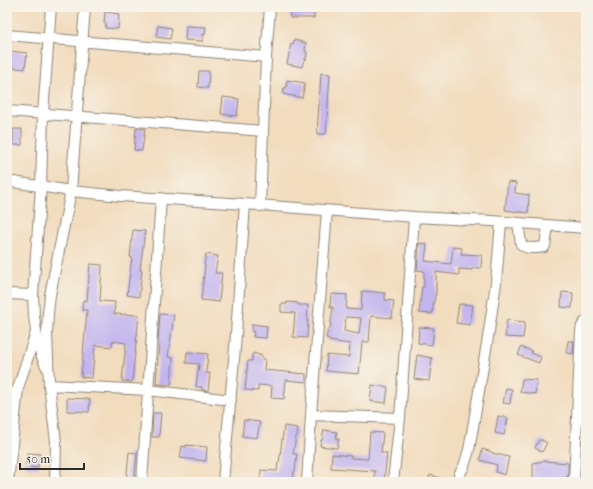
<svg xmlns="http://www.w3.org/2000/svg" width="593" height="489" font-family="'IM FELL French Canon',serif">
	<rect width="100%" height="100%" fill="#f7f3e8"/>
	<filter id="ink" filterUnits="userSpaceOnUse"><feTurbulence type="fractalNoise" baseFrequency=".025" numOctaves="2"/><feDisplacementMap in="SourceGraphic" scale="8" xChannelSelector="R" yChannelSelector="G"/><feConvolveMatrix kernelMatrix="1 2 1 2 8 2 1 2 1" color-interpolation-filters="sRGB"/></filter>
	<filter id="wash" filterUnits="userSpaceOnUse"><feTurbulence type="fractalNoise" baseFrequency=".012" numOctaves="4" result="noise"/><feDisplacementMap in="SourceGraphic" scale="16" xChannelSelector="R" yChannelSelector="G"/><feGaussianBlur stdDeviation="0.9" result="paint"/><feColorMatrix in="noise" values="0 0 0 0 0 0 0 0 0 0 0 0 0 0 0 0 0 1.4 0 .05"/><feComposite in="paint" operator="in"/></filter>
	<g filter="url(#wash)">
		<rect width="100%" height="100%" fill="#f2dcbe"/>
		<g id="blocks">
			<path fill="#c3b5ef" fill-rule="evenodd" d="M293,7H315L314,18H290V8H293Z
				M105,12L119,14L118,29L105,28L106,23H104Z
				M158,26L172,28L170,39L156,37Z
				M186,26L206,27L205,35L203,34V41L185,40Z
				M294,40L306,43L305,51L307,52L306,60L304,59L302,67L287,64L291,44L293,45Z
				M10,51L27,53L25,69L8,67Z
				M199,71H209L208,88L198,87Z
				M321,73L330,74L326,134H317Z
				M287,80L305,83L302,98L283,94L284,88H286Z
				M223,97L239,99L237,116L221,114Z
				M136,128L145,129L142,151L134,150Z
				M13,129H22V145H13Z
				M508,182L516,183L515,193L529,195L528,213L505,210Z
				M133,230L145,231L140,269L142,270L139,297L127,295L132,257H130Z
				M419,243L427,244L425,261L451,264L453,247L462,248L461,254L482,255L481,268H472V270L459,269V275L436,272V295H435L432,314L419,313L422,287H424V271L417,270Z
				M206,254L218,256L215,273H222L219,302L201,300L205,265H204Z
				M90,264L102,265L100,301L115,302L114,314L139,315L132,382L122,381L126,343L112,341V347L95,345L92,378L81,377L87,310H82L83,300L87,301Z
				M362,291L385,293V300L394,301L392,318L371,316L369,342H362L359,374L326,371L327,355L349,357L350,344L329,341V339L326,338L328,329H330L333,307H330L331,294L347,295L346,309L361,310ZM346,317L361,318L359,334L344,331Z
				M562,292L573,293L572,308L561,307Z
				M287,302L298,303V305H308L307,321H308L307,338L293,337L295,313L281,312V304H287Z
				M459,304L473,305L470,325L456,323Z
				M160,314L174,315L168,357L173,358L171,385L156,384L159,344H158Z
				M507,320L525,322L523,338L505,337Z
				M252,324L267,326L266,338L253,337L254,332H252Z
				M419,327L434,328L432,345L418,343Z
				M568,341H574L573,354L566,353Z
				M521,347L532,351L531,353L541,357L539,363L518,355Z
				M187,352L208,354L206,373H210L208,391L202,390V387H196L199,364L186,363Z
				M254,353L262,356V359H265L264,370L306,374V382L286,380L284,399L271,398L272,386L258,385V391L245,390L248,361H252V354H254Z
				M417,355L432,358L429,381L414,379Z
				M522,379L537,380L535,394L520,392Z
				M372,385L388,387L386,403L370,401Z
				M506,388L512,389L510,404L503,403Z
				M67,398L90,399L89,412L67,411Z
				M153,413H161L159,437H152Z
				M498,416L508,418L504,435L495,433Z
				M244,420L260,422L257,438L242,436Z
				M284,426L298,428L297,436L296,437L293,454H297L295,471H294L293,482H260L261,470L277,471L278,463H279Z
				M324,430L337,432L336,439H339L337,448L320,446L321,440H322Z
				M370,432L383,433L381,453H387L384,482H374L375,471L331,468L332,454L351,456V458L368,459Z
				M539,440H542L547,443L542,452L535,448Z
				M583,442L586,443V475L585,480H581Z
				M186,445L207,447L206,461L180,458L182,446L186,447Z
				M482,449L492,452V453L509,457L505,475L496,472L497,465L480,460Z
				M129,452L137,453L134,482H126Z
				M27,453L40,454L38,468L26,467Z
				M544,461L568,463V477H566V479L543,478V482H533V463Z
				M430,475L448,480V482H428Z"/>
		</g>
	</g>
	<g filter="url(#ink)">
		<use href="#blocks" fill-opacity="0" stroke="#8e8474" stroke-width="1"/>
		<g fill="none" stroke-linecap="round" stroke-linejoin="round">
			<defs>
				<path id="minor" d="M7,35L266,57
					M7,111L263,131
					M7,181L71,191L121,196L245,204L414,217L492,221L586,228
					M260,206L266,57L270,7
					M518,223L521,244C526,250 536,248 544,247L545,246L548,225
					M7,294L33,295
					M46,366L42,357L38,345L34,316L33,295L41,187L43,114L51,7
					M49,385L148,390L231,400
					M7,408L18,388L36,332
					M311,415L400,418
					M8,482L18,388
					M55,482L56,442L49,385L47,334L48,313L50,295L71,191L85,7
					M142,482L161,198
					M223,482L235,348L245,204
					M307,482L311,415L327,211
					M393,482L400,418L414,217
					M460,482L459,475L464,466L469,450L473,427L489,331L496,283L501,222
					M574,482L581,331L582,326L586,321"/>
			</defs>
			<use href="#minor" stroke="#8e8474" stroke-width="12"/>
			<use href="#minor" stroke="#fff" stroke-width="10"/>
		</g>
	</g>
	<rect width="593" height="489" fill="none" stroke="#f7f3e8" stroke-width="24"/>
	<path d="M20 463v6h64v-6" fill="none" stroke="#2b2b2b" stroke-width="2"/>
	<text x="26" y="463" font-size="12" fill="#2b2b2b" stroke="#f7f3e8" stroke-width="3" paint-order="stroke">50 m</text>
</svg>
